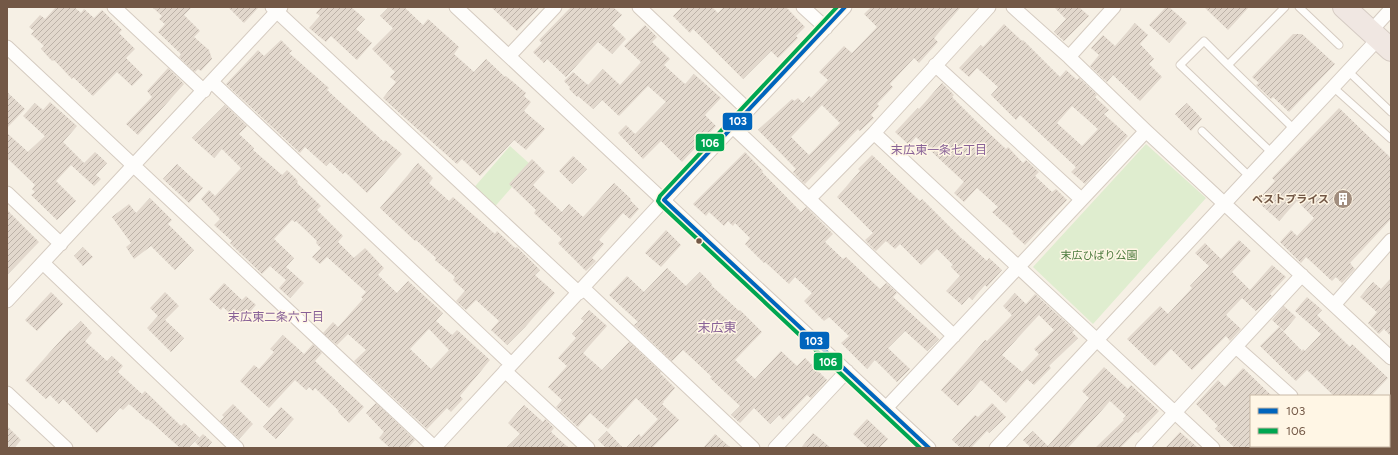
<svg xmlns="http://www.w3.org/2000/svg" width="1398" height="455" font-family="Figtree,'Noto Sans JP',sans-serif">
	<defs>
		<pattern id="building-hatch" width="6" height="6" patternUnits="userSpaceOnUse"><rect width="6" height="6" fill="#e2d8cd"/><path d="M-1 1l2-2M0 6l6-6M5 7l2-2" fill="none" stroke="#bcb2a8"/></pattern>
	</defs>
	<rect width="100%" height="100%" fill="#f6f0e5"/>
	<path fill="#dfedcf" d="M1146,144L1206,198L1093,324L1033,267Z
		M510,146L531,165L491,211L471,191Z"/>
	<path fill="url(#building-hatch)" fill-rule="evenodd" d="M56,7H74L81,13L84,9L94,18L102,10L122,30L119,33L135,49L126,58L143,75L132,86L117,72L93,96L73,77L72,79L54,60L52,61L41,49L44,46L31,34L34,31L29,27L40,15L45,19Z
		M152,7H192L184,15L200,31L194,37L209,50L212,59L201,71L198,69L195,72L179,57L181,54L158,32L165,24L159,19L162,16Z
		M228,7H259L244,23Z
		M321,7H351L365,19L356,29L372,43L357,60L331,36L326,42L309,28L320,16L316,13Z
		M389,7H404L423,25L428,19L459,47L454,54L474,72L486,59L505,77L506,76L526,93L524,96L531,102L524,111L545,129L526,150L514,140L480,176L462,159L457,164L405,118L383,98L396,82L390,77L395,72L372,49L393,28L380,16Z
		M491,7H540L517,31Z
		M571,7H613L622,15L612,25L626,39L612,54L598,42L566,77L547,59L544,63L533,52L542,43L539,40Z
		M682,7H712L718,13L724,7H786L805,27L796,36L798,38L778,58L771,51L743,79L693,29L690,33L673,16Z
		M871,7H961L934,38L938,42L919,63L914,58L890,84L893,87L877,104L879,106L871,115L874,118L860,131L858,129L805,184L793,172L796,169L758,130L792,99L794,101L798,98L803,103L809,96L811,98L828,80L819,72L844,46L852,53L877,27L864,14ZM822,105L840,123L809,155L791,137Z
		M1054,7H1079L1089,16L1064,41L1054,32L1066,19Z
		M1166,7H1169L1187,23L1169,43L1149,25Z
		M1204,7H1249L1228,30Z
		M1135,23L1148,35L1140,44L1154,59L1149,64L1162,77L1140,101L1113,75L1107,82L1090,66L1099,55L1091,48L1103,35L1115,46Z
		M1004,24L1022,41L1023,40L1060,77L1066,70L1077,80L1079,78L1097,95L1095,97L1109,110L1104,114L1128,136L1085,184L1071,172L1076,167L1020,115L1016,120L991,95L998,87L977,68L969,77L959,68L981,45L983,47ZM1072,106L1098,129L1082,146L1057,123Z
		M645,25L657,37L652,42L670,59L664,65L685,84L694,74L721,98L705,115L716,126L682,162L661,141L643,159L618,133L626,125L635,134L666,102L648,86L619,116L602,100L593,109L578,96L577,97L569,89L570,87L564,81L573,72L588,85L603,69L620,85L641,62L624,46Z
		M1293,34H1302L1335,64L1289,112L1273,97L1271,99L1256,85L1259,83L1252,77Z
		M281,40L292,51L289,53L329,88L327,90L384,142L385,140L402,154L367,193L345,172L343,174L330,162L326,166L305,147L300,153L226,84L258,50L264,56Z
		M168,68L184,84L138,135L126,124L152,97L147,91Z
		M942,83L954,95L952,97L977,122L1006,149L1008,147L1023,163L1026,160L1039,172L1035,176L1052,192L1056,189L1067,200L1025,245L1012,233L1014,232L992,212L998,207L977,188L964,202L954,193L964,182L916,137L909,145L895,132L918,108L919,109Z
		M7,92L25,109L7,128Z
		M50,102L77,126L63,142L84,163L95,152L107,163L96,175L101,179L94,186L71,165L56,181L76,201L57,220L31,195L35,192L32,189L35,185L7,158V133L28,152L45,136L23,116L35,103L43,110Z
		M1187,103L1202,119L1191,131L1175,114Z
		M225,105L247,126L239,134L254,148L253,150L282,175L287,170L298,181L297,183L321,206L317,210L343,236L338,242L354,258L365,248L384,268L378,275L397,293L408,281L443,313L436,321L452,335L457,330L490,360L460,396L463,399L451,412L447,408L427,429L354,361L366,350L348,334L337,345L323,333L333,322L338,327L363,299L361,297L366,292L327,257L320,264L312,257L321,248L316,243L317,241L296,221L295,222L292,220L274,239L294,258L286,267L304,283L290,298L279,288L286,280L270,266L262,274L237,250L230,243L232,241L214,225L220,219L201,199L209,190L215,196L241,168L222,149L214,158L192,138ZM429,329L449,350L431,369L410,349Z
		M1339,108L1391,158V219L1350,263L1355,269L1342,283L1336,277L1332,281L1306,257L1301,263L1280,242L1291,230L1297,236L1314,218L1297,201L1279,221L1257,201L1275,181L1272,178Z
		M745,152L763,171L762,172L801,212L806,207L833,234L825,242L843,259L846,257L880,289L886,283L897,293L893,297L939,339L927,351L905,331L888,348L910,369L897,382L875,360L867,369L841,343L849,336L829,317L824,321L804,301L812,293L795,277L789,284L765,262L764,263L745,244L750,238L735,223L733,226L728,221L724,226L709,212L706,216L693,204Z
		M872,155L920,201L922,199L963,240V239L987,261L989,258L1002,270L987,287L985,285L972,300L969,297L962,305L946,291L960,276L951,267L953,265L937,249L921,265L900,244L895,249L886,241L876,251L865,240L873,233L837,197L860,171L858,169Z
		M573,156L587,169L572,184L559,171Z
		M532,159L545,172L533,185L562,212L569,204L583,217L614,183L631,199L630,200L639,209L630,219L623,213L599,240L604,244L592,258L596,261L586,271L558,243L562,239L534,213L536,210L509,184Z
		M418,163L433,178L429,183L449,201L453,197L495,234L497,231L515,248L517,247L540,270L535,275L555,293L525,327L507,345L491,330L499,321L476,300L466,310L456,301L465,291L453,280L455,277L435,260L436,258L416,240L415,241L380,208Z
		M177,164L203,188L189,203L163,179Z
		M150,198L172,220L168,224L194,250L175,270L151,246L134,259L126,247L131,243L112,217L129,204L136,213Z
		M7,210L39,242L7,275Z
		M666,230L681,245L661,267L645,253Z
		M1239,240L1251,251L1232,272L1250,290L1272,265L1286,277L1270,294L1272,296L1256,311L1242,298L1226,315L1241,329L1230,341L1226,336L1192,370L1171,349L1155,366L1127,339L1160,306L1168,314L1192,288L1190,286L1209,266L1195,253L1205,243L1221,259Z
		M83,247L93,257L83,266L74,256Z
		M667,268L686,286L700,272L712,284L711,285L739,311L740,310L762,332L735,360L755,379L781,351L797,366L805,358L827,380L811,398L807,395L783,420L779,415L770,424L754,408L740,423L731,415L740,406L710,378L712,377L683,350L672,361L634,325L638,322L609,295L627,276L644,292Z
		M1391,278V336L1384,329L1379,334L1368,323L1377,312L1360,297L1373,282L1381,289Z
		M224,283L242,300L246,296L256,305L240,323L223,307L221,310L209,299Z
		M51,292L63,304L37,331L25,320Z
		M165,292L179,306L165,320L184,338L171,352L147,328L158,316L150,308Z
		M1015,293L1026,304L1035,294L1074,330L1072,332L1078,338L1049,366L1051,368L1034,385L1027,379L1006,403L981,380L958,406L941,390L985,340L987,341L1012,315L1003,306ZM1039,315L1054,330L1034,349L1039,354L1022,372L1002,355Z
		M1307,297L1322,310L1317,315L1350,347L1352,344L1388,378L1371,396H1334L1307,370L1296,381L1260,346L1279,327L1302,351L1303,349L1305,351L1321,334L1295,311Z
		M1284,306L1296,317L1284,331L1272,320Z
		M589,310L607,326L583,353L602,370L629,342L661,372L660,373L675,388L663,402H664L662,404L679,420L653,447V448H626L639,434L641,437L658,419L636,398L608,429L590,413L578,427L556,407L562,400L548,387L567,366L558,358L576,338L572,334L584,321L581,319Z
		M81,321L92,333L85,341L107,361L112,356L123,366L118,372L142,394L145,391L181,426L184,423L199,437L188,448H180L148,419L147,420L129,404L123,410L120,408L97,433L63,399L59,404L50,395L46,399L25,380L70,330L71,331Z
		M283,335L304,354L313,344L322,353L315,361L364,407L349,423L338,412L339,411L315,388L313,391L309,387L306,390L295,380L269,408L240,381L254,365L259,369L274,352L270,349Z
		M1104,367L1128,389L1131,385L1159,411L1138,433L1136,432L1120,448H1095L1124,420L1123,419L1126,416L1110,401L1068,448H1031L1023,440L1033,431L1048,446L1089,398L1082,391Z
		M1243,368L1272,396H1251V448H1235L1215,429L1218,426L1196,404L1218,380L1225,387Z
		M376,403L415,440L408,448H390L379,438L384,432L366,413Z
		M992,403L1006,417L989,433L987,431L971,448H961L952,440L975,415L978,417Z
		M233,404L253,424L239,439L220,421L224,417L222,415Z
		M524,405L543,422L545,419L554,428L551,432L569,448H506L520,434L508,423Z
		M281,407L294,419L276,439L263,427Z
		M867,419L888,439L879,448H868L853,434Z
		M7,426L21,440L14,448H7Z
		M607,431L623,448H606L598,440Z
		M1180,432L1198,448H1165Z
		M813,433L831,448H801Z
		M203,434L212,442L207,448H201L195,442Z
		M715,434L731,448H703Z"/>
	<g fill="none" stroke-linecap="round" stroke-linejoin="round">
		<defs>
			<path id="lane" d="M1285,7L1228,65L1294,129
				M1299,7L1339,45
				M1228,65L1204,41L1180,65L1272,153
				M1348,71L1391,112
				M1333,87L1391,139
				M1202,131L1250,177"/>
			<path id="street" d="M114,7L204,91
				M272,7L579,293
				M456,7L929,448
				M639,7L748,110
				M803,7L826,28
				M1013,7L1069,57L1146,131L1391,358
				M1371,31L1391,9
				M7,47L434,447
				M509,56L555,7
				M1069,57L1114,7
				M935,65L1081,199
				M212,82L511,364
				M733,127L954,336
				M874,133L1213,448
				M7,193L61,244
				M809,199L874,133L989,7
				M43,263L237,448
				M583,288L753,448
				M7,301L281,7
				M1334,305L1391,240
				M1236,347L1291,396
				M505,371L588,448
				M7,393L66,448
				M886,408L1146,131
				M1346,446L1348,448
				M434,448L664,200L845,7
				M775,448L847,371
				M996,448L1379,38
				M1142,448L1302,275"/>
			<path id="highway" d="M1344,7L1391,50"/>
		</defs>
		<use href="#lane" stroke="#d5cbc0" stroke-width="9"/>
		<use href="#street" stroke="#d5cbc0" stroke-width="15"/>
		<use href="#highway" stroke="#d5cbc3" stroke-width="24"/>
		<use href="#lane" stroke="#fefdfb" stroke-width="7"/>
		<use href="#street" stroke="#fefdfb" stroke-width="13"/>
		<use href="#highway" stroke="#f0e7e2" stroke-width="22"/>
		<defs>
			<path id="bus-1" d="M845,7L664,200L929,448"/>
			<path id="bus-2" d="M837,7L660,196L658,201L660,204L920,448"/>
		</defs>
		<use href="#bus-1" stroke="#fff6e5" stroke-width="7"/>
		<use href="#bus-2" stroke="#fff6e5" stroke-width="7"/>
		<use href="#bus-1" stroke="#0065bd" stroke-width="4"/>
		<use href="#bus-2" stroke="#00a651" stroke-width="4"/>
	</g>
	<defs>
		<symbol id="building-disc" viewBox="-11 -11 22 22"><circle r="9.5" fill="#a18d7e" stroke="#fff6e5"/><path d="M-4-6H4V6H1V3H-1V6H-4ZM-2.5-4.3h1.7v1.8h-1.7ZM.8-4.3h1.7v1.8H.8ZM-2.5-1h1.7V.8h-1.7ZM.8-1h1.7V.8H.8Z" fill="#fff"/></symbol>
	</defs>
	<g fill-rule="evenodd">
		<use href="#building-disc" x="1332" y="188" width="22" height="22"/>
	</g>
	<circle fill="#735846" stroke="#fff6e5" stroke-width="1.5" cx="699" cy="241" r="3.5"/>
	<g text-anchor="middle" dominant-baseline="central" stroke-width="3" stroke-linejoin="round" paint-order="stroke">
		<g font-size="11" font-weight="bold" fill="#735846" stroke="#fff6e5" text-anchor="end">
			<text x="1329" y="199">ベストプライス</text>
		</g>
		<g font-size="11" fill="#4c7a3d" stroke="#fff6e5">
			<text x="1099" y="255">末広ひばり公園</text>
		</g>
		<g font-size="12" fill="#886197" stroke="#fff6e5">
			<text x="939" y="150">末広東一条七丁目</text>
			<text x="276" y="317">末広東二条六丁目</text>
		</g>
		<g font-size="13" fill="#886197" stroke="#fff6e5">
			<text x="717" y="327">末広東</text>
		</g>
	</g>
	<g stroke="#fff6e5" stroke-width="1.5">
		<rect x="722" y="112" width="31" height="19" rx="4" fill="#0065bd"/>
		<rect x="695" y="133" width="30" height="19" rx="4" fill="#00a651"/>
		<rect x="799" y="331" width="31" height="19" rx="4" fill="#0065bd"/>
		<rect x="813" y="352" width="30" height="19" rx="4" fill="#00a651"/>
	</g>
	<g font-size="11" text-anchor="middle" font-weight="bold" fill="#fff">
		<text x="738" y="125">103</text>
		<text x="710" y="147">106</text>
		<text x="814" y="345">103</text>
		<text x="828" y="366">106</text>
	</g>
	<rect width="1398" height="455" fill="none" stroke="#735846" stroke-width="16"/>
	<rect x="1250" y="395" width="140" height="52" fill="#fff6e5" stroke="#c7b7a5"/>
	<rect x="1258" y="408" width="20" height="6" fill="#0065bd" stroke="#c7b7a5"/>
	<text x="1286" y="415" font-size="12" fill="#735846">103</text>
	<rect x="1258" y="428" width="20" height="6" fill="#00a651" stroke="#c7b7a5"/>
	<text x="1286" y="435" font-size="12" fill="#735846">106</text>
</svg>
